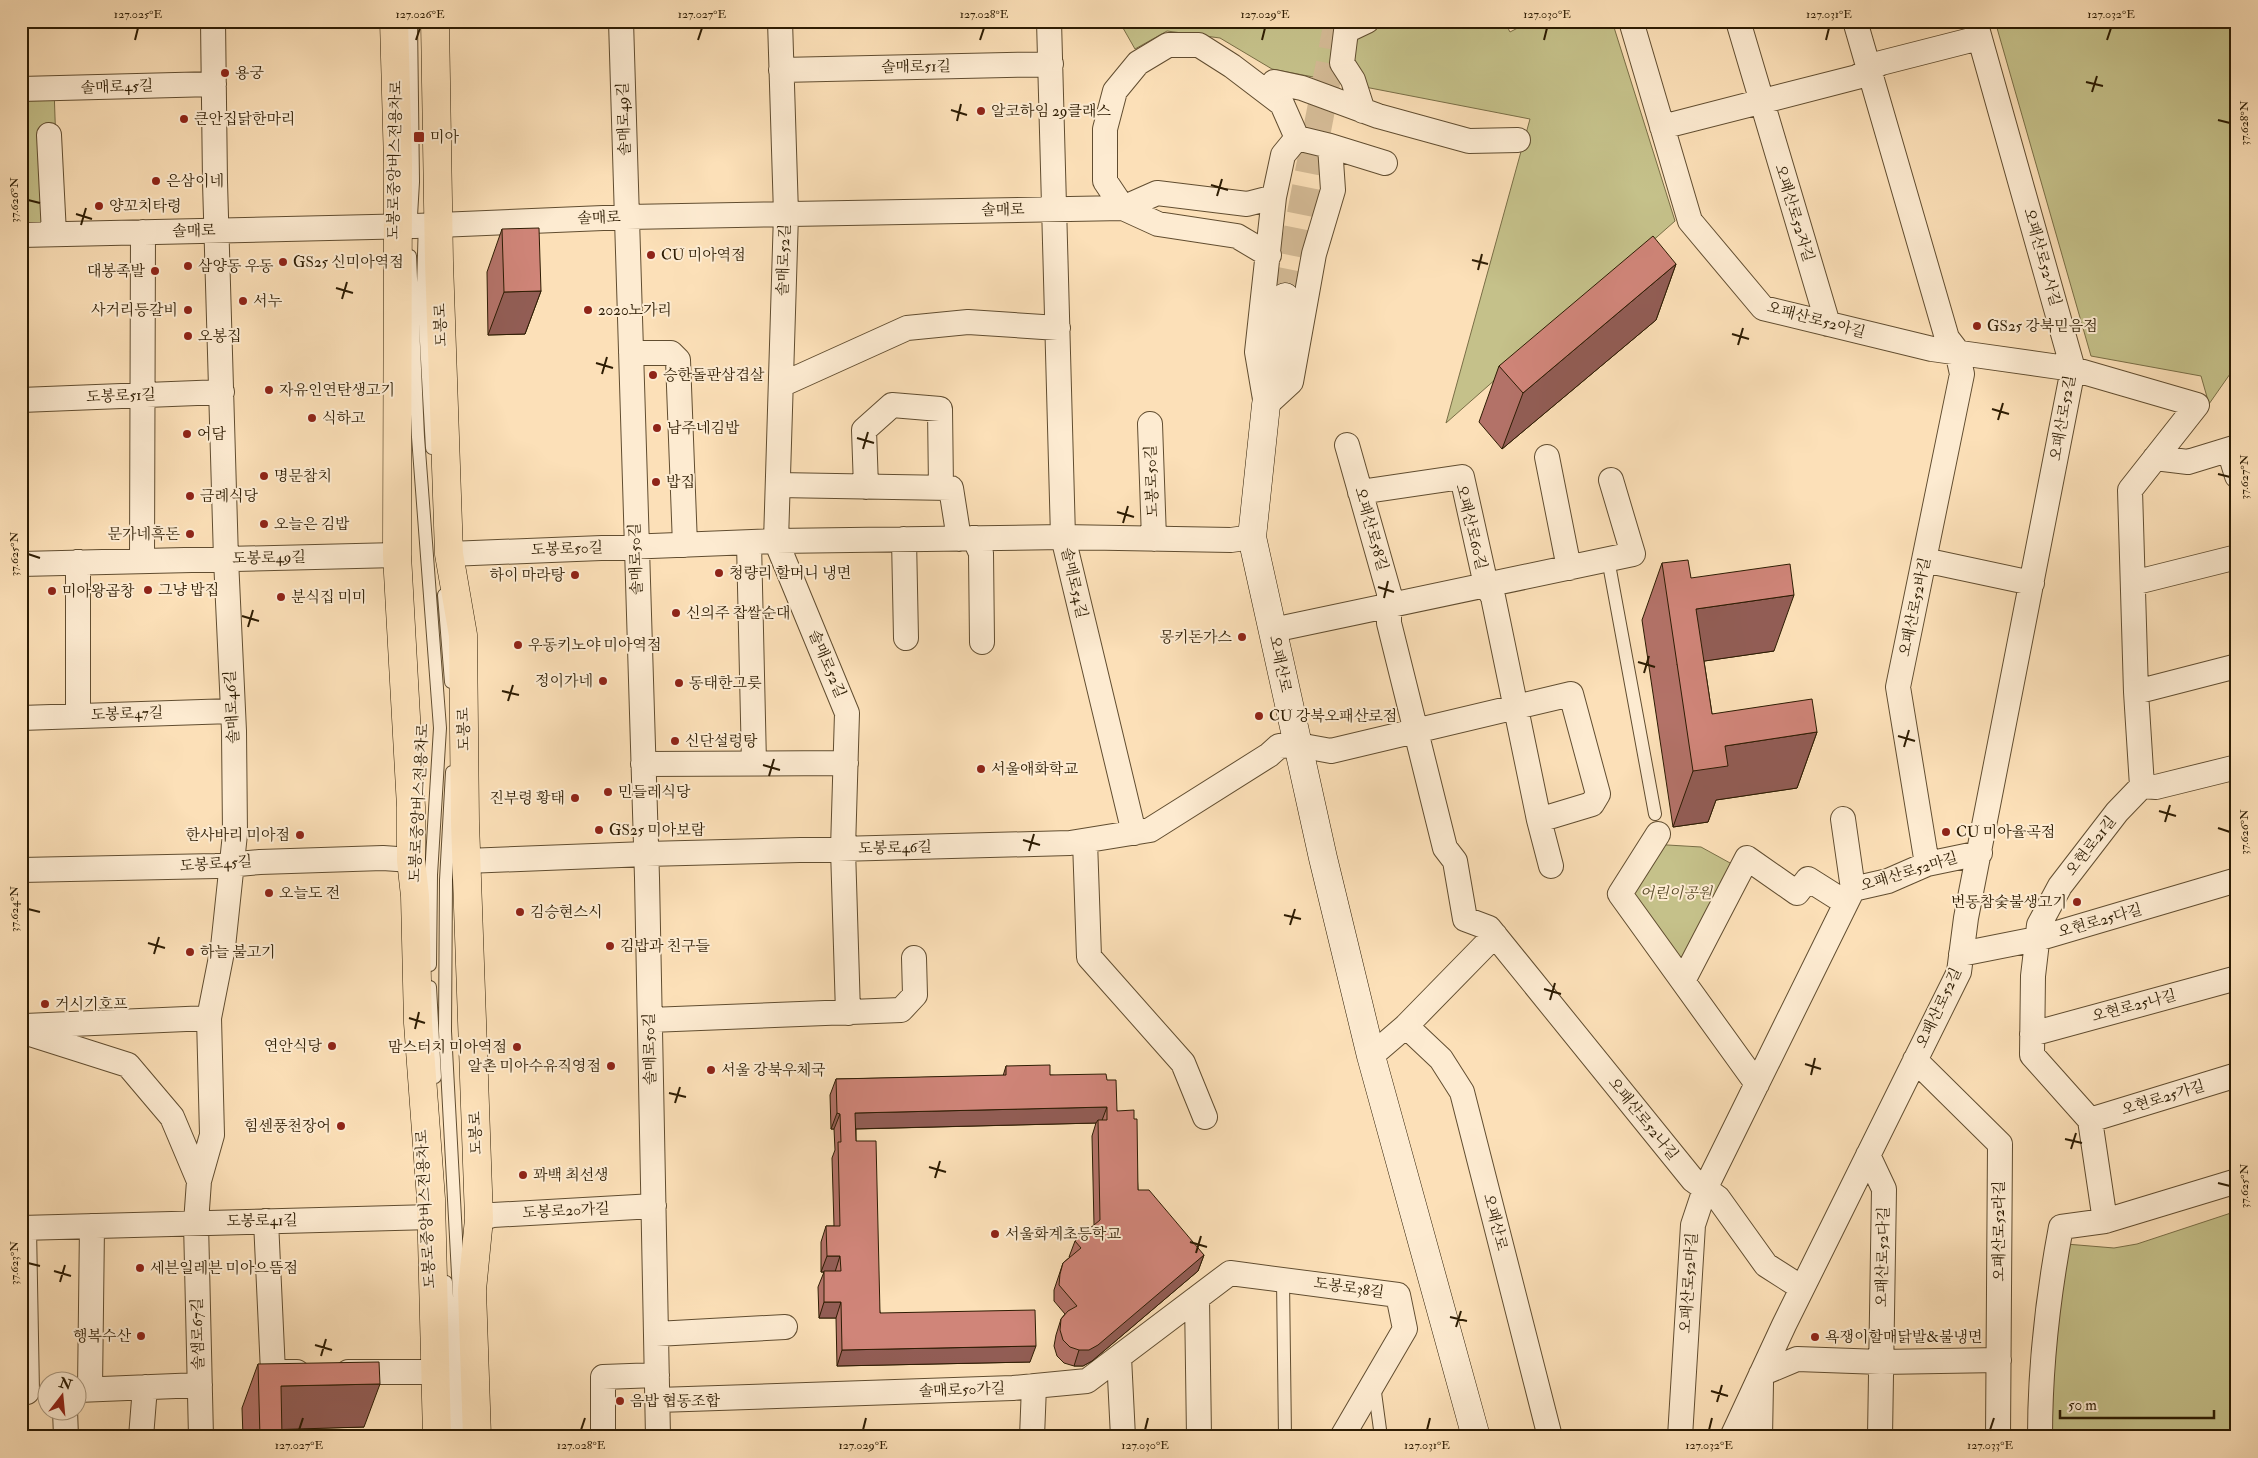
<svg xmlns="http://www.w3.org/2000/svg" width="2258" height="1458" font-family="'IM FELL Double Pica','Noto Serif KR',serif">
	<rect width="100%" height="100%" fill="#fce0b8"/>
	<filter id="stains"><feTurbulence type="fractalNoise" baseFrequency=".004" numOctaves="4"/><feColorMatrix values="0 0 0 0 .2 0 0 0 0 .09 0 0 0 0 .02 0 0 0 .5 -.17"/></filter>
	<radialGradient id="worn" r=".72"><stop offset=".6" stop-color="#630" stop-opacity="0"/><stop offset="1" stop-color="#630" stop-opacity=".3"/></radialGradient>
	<path fill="#c5c18a" stroke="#796e46" d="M1119,21H1504L1510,32L1531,21H1612L1675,221L1446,423L1530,119L1272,69L1220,38L1167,31L1135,49Z
		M1995,21H2237V364L2209,404L2201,376L2091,356Z
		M54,88L59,234L21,235V89Z
		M1651,844L1701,847L1741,869L1683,981L1621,896Z
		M2237,1211V1437H2041L2066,1244L2114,1248L2137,1244Z"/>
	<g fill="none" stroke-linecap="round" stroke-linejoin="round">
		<path stroke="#d3b994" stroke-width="28" stroke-dasharray="28 14" stroke-linecap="butt" d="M1285,297L1338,21"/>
		<defs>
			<path id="lane" d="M411,216L413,182L411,21
				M425,221L423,288L432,448
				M410,256L418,437L440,728L431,875L430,965
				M1608,559L1655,814
				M444,595L451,682
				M452,772L446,880L445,1031L459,1293L462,1437
				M430,987L435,1077
				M1283,1280L1285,1437
				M446,1282L450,1340V1429
				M1374,1385L1381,1437"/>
			<path id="street" d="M621,21L647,878L658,1437
				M780,21L786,214L776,541L847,713L843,849L848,1013
				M1049,21L1063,537L1134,833
				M1631,21L1690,221L1763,308L1932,349L2073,369L2197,405L2130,490L2136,692L2142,786L2117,812L2060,886L2039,925L2033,976L2032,1055L2090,1120L2105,1221
				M1738,21L1828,324
				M1855,21L1947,338L1957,351L1962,374L1898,687L1927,864
				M781,70L1051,64
				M21,89L214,84
				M1268,92L1274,82L1302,88L1378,116L1469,141L1518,140
				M1363,111L1353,80L1342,63L1346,31L1367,21
				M1662,127L1857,77L1881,63L1979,38
				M49,135L54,234
				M1297,138L1330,146L1333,190L1314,254L1291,382L1266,405L1257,352L1274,197L1283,155Z
				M1330,146L1385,163
				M21,235L415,226L627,217L1123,208L1157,193L1247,204L1274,197
				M1269,255L1237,236L1158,224L1123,208L1105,181V129L1115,91L1138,63L1168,45H1199L1232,66L1282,104L1297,138
				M631,353H671L678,360L685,545
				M781,385L907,328L968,322L1058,328
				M21,400L222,392
				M1150,424L1154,539
				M1347,445L1389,593V623L1445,848L1455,861L1465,919L1489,928L1693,1180L1718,1198L1766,1265L1802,1288
				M2229,450L2237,476
				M1547,457L1569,568
				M2155,458L2188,462L2237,447
				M778,485L951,488L959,539
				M866,487L864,430L892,405L940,409L941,488
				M1360,492L1462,477L1486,585L1493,597L1539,820L1551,866
				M974,538L981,553L982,642
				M904,539L906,638
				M749,543L754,763
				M449,554L776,541L1063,537L1231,540L1252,537
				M1924,560L2032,583
				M142,561L143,232
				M78,562V716
				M21,564L397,555
				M2133,583L2237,557
				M1273,630L1633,554L1611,480
				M2136,692L2237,666
				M21,718L232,711
				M643,764L846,763
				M2142,786L2156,787L2237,767
				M1843,819L1853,889
				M1658,834L1620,894L1757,1084
				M1085,841L1089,957L1183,1063L1205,1117
				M466,861L646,854L1070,843L1150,830L1269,755L1279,746L1298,745L1331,751L1571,694L1598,794L1592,804L1539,820
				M21,870L216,866L260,862L383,858L411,860
				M1853,889L1888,881L1927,864L1980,853
				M1961,954L2037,939L2237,880
				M1683,981L1747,858L1797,893L1808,879L1846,903
				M650,1020L901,1010L915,995L914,958
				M25,1026L209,1018
				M1406,1026L1441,1059L1462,1092L1550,1437
				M21,1031L128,1065L172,1117L199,1181L196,1223L201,1437
				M2032,1034L2237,978
				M1371,1056L1406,1026L1495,935
				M1915,1060L2000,1144L1998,1437
				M2090,1120L2237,1075
				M1868,1155L1884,1189L1880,1437
				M199,1181L212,1135L209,1018L223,947L235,834L234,731L226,559L215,182L213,21
				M479,1219L493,1215L654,1206
				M266,1221L273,1372H297
				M21,1228L432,1217
				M24,1228L27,1392
				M1197,1298L1199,1437
				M656,1334L785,1327
				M1119,1357L1123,1437
				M348,1372H436
				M1761,1374L1797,1359L1881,1362L1999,1360
				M90,1389L92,1226
				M78,1390L200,1385
				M658,1400L1013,1388L1087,1381L1230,1273L1398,1295L1405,1329L1342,1437
				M65,1410L66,1437
				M141,1437L145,1387
				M603,1437V1377L657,1375
				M1032,1437L1034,1386
				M1680,1437L1693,1225L1705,1189L1853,889
				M1732,1437L1784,1325L1959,972L1966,918L2073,369L1975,21
				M1760,1437L1761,1383
				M2040,1437C2040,1366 2048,1296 2061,1227L2105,1221L2237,1181"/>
			<path id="secondary" d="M1285,297L1266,405L1252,537L1323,858L1371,1056L1476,1437"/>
			<path id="primary" d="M394,21L398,164L397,555L411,807V860L415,896L418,1023L431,1199L437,1437
				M435,21L439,262L449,554L463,635L465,822L479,1219L472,1290L477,1437"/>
		</defs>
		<use href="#lane" stroke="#614d30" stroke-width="14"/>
		<use href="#street" stroke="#614d30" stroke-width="26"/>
		<use href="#secondary" stroke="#2d1c03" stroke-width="29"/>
		<use href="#primary" stroke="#2d1c03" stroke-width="29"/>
		<use href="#lane" stroke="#fdebd1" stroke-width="12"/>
		<use href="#street" stroke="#fdebd1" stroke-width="24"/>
		<use href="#secondary" stroke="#fdebd1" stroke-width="28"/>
		<use href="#primary" stroke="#fce0b8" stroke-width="28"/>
	</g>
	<path fill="#b37268" stroke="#2d1c03" d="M502,229L541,291L525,334L488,335L487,272Z
		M1676,264L1656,320L1502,449L1479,422L1499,366Z
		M1662,563L1691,578L1774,651L1704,661L1712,714L1817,732L1797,788L1716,800L1708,822L1673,827L1642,620Z
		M1006,1066L1050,1075L1107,1080L1117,1111L1134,1119L1138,1190L1204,1255L1198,1271L1092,1361L1083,1366H1074L1064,1363L1057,1356L1054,1346L1056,1335L1061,1319L1065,1314L1054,1301V1290L1063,1263L1070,1257H1069L1075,1241L1094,1225L1092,1136L1096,1123L856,1129V1141L880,1313L1030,1362L837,1366L836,1318H819L818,1287L824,1272H821V1242L826,1226H834L832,1158L835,1150L834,1129H831L830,1095L836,1079L1003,1076Z
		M258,1364L364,1427L282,1429V1437H243L242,1408Z"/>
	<path fill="#925d55" stroke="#2d1c03" d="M1676,264L1656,320L1502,449L1523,393Z
		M541,291L525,334L488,335L504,292Z
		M1794,595L1774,651L1677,665L1696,609Z
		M1817,732L1797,788L1716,800L1708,822L1673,827L1693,771L1725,746Z
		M1107,1107L1101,1123L1098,1120L1096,1123L850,1129L855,1113Z
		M837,1113L840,1114L834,1129H831Z
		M1204,1255L1198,1271L1092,1361L1083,1366H1074L1079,1350Z
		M827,1256H840L835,1272H821Z
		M824,1302H841L836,1318H819Z
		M1036,1346L1030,1362L837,1366L842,1350Z
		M380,1384L364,1427L265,1430L281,1386Z"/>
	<path fill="#d08579" stroke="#2d1c03" d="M539,228L541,291L504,292L502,229Z
		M1653,236L1676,264L1523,393L1499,366Z
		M1688,560L1691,578L1790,564L1794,595L1696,609L1712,714L1812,699L1817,732L1725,746L1728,766L1693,771L1662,563Z
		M1050,1065V1075L1106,1074L1107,1080H1116L1117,1111L1134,1110V1119H1137L1138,1190H1149L1204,1255L1098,1345L1089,1350H1079L1070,1347L1063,1340L1060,1330L1061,1319L1068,1311L1077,1306L1059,1285L1060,1274L1063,1263L1081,1248L1075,1241L1100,1220L1098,1120H1107V1107L855,1113L856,1141H876L880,1313L1035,1310L1036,1346L842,1350L841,1302H824V1271H841L840,1256H827L826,1226H840L838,1142H841L840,1114L837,1113L836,1079L1006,1075V1066Z
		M379,1362L380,1384L281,1386L282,1437H260L258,1364Z"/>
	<path fill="none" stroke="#2d1c03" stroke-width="2" d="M135,40L138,28M416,40L420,28M698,40L702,28M980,40L984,28M1262,40L1265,28M1544,40L1547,28M1826,40L1829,28M2107,40L2111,28M2086,82L2103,86M2092,92L2097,76M951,110L967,115M2218,120L2230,123M957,121L961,104M1211,185L1228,190M1217,196L1222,179M28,200L40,203M76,214L92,219M81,225L86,208M1472,260L1488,264M1478,270L1482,254M336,288L353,293M342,299L347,282M1732,334L1749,339M1738,345L1743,328M596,363L613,368M602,374L607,357M1992,409L2009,414M1998,420L2003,403M857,438L874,443M863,449L868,432M2218,474L2230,477M1117,512L1134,517M1123,523L1128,506M28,554L40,558M1378,587L1394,592M1384,598L1388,581M242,616L259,621M248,627L253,610M1638,662L1655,667M1644,673L1649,656M502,691L519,695M508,701L513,685M1898,736L1915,741M1904,747L1909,730M763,765L780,770M769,776L774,759M2159,811L2176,816M2165,822L2170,805M2218,828L2230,832M1023,840L1040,845M1029,851L1034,834M28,909L40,912M1284,915L1301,919M1290,925L1295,909M148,943L165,948M154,954L159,937M1544,989L1561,994M1550,1000L1555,983M409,1018L425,1023M415,1029L419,1012M1805,1064L1821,1069M1811,1075L1815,1058M669,1093L686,1097M675,1103L680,1087M2065,1139L2082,1143M2071,1149L2076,1133M929,1167L946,1172M935,1178L940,1161M2218,1183L2230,1186M1190,1242L1207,1247M1196,1253L1201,1236M28,1263L40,1266M54,1271L71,1276M60,1282L65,1265M1450,1317L1467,1321M1456,1327L1461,1311M315,1345L332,1350M321,1356L326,1339M1711,1391L1728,1396M1717,1402L1722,1385M299,1430L303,1418M581,1430L585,1418M863,1430L866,1418M1145,1430L1148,1418M1427,1430L1430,1418M1709,1430L1712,1418M1990,1430L1994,1418"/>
	<g fill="#8f2418" stroke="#fdebd1" stroke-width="2">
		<circle cx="225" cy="73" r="5"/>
		<circle cx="981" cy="111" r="5"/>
		<circle cx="184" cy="119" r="5"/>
		<rect x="413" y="131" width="12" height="12" rx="2.5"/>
		<circle cx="156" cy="181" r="5"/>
		<circle cx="99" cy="206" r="5"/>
		<circle cx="651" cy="255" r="5"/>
		<circle cx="283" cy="262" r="5"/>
		<circle cx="188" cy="266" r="5"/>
		<circle cx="155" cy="271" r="5"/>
		<circle cx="243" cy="301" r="5"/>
		<circle cx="188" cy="310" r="5"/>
		<circle cx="588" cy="310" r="5"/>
		<circle cx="1977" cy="326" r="5"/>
		<circle cx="188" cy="336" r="5"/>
		<circle cx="653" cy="375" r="5"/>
		<circle cx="269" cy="390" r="5"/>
		<circle cx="312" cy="418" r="5"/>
		<circle cx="657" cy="428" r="5"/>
		<circle cx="187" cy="434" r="5"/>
		<circle cx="264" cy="476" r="5"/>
		<circle cx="656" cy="482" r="5"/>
		<circle cx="190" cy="496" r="5"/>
		<circle cx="264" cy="524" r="5"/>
		<circle cx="190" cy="534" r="5"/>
		<circle cx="719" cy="573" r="5"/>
		<circle cx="575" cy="575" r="5"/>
		<circle cx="148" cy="590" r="5"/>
		<circle cx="52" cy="591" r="5"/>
		<circle cx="281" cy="597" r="5"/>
		<circle cx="676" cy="613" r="5"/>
		<circle cx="1242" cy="637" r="5"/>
		<circle cx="518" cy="645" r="5"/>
		<circle cx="603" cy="681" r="5"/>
		<circle cx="679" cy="683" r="5"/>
		<circle cx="1259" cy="716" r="5"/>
		<circle cx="675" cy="741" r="5"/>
		<circle cx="981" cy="769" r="5"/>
		<circle cx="608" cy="792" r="5"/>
		<circle cx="575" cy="798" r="5"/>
		<circle cx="599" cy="830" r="5"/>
		<circle cx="1946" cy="832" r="5"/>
		<circle cx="300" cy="835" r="5"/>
		<circle cx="269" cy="893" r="5"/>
		<circle cx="2077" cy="902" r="5"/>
		<circle cx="520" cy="912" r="5"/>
		<circle cx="610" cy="946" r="5"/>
		<circle cx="190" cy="952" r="5"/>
		<circle cx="45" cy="1004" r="5"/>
		<circle cx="332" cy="1046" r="5"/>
		<circle cx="517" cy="1047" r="5"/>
		<circle cx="611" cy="1066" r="5"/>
		<circle cx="711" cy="1070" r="5"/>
		<circle cx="341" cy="1126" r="5"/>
		<circle cx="523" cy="1175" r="5"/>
		<circle cx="995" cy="1234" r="5"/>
		<circle cx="140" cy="1268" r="5"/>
		<circle cx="141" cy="1336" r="5"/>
		<circle cx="1815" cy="1337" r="5"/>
		<circle cx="620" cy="1401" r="5"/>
	</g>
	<g text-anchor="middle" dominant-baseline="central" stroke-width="4" stroke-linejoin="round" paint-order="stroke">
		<g font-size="15" fill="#2d1c03" stroke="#fdebd1">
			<text transform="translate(916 67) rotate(-1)">솔매로51길</text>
			<text transform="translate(117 87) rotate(-2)">솔매로45길</text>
			<text transform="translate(624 119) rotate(-92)">솔매로49길</text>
			<text transform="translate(395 160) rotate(-89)">도봉로중앙버스전용차로</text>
			<text transform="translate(1003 210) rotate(-1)">솔매로</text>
			<text transform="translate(1794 213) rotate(73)">오패산로52자길</text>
			<text transform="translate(599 218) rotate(-2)">솔매로</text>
			<text transform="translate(194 231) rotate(-1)">솔매로</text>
			<text transform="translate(2042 257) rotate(74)">오패산로52사길</text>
			<text transform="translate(784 260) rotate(-88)">솔매로52길</text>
			<text transform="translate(1816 320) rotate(15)">오패산로52아길</text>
			<text transform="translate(441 325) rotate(-92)">도봉로</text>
			<text transform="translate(121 396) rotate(-2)">도봉로51길</text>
			<text transform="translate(2063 418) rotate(-80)">오패산로52길</text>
			<text transform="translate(1152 481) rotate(-92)">도봉로50길</text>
			<text transform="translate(1471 527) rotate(76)">오패산로60길</text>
			<text transform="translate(1371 529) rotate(74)">오패산로58길</text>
			<text transform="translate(567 549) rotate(-2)">도봉로50길</text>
			<text transform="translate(269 558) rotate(-1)">도봉로49길</text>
			<text transform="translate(636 559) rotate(-92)">솔매로50길</text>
			<text transform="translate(1074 583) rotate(77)">솔매로54길</text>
			<text transform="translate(1915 607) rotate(-78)">오패산로52바길</text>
			<text transform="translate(827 664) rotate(67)">솔매로52길</text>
			<text transform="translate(1280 664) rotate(78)">오패산로</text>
			<text transform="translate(232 707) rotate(-93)">솔매로46길</text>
			<text transform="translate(127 714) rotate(-2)">도봉로47길</text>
			<text transform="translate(464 729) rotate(-91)">도봉로</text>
			<text transform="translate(419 803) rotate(-87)">도봉로중앙버스전용차로</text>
			<text transform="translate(2091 846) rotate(-52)">오현로21길</text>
			<text transform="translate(895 848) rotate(-1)">도봉로46길</text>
			<text transform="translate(216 864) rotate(-4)">도봉로45길</text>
			<text transform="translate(1909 872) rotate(-17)">오패산로52마길</text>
			<text transform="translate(2100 921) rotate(-16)">오현로25다길</text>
			<text transform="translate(2134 1006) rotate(-15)">오현로25나길</text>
			<text transform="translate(1939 1008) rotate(-65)">오패산로52길</text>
			<text transform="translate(650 1049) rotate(-91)">솔매로50길</text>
			<text transform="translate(2163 1098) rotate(-17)">오현로25가길</text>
			<text transform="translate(1643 1119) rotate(51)">오패산로52나길</text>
			<text transform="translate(476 1133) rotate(-92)">도봉로</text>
			<text transform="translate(426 1209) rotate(-93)">도봉로중앙버스전용차로</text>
			<text transform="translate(566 1211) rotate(-3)">도봉로20가길</text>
			<text transform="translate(262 1221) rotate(-1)">도봉로41길</text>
			<text transform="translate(1495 1222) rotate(76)">오패산로</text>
			<text transform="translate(1999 1231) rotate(-90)">오패산로52라길</text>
			<text transform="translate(1883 1257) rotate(-89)">오패산로52다길</text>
			<text transform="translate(1689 1283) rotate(-86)">오패산로52마길</text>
			<text transform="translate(1349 1288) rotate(8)">도봉로38길</text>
			<text transform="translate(198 1334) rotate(-91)">솔샘로67길</text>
			<text transform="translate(962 1390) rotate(-2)">솔매로50가길</text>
		</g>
		<g font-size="15" fill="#2d1c03" stroke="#fdebd1" text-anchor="start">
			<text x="235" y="73">용궁</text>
			<text x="991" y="111">알코하임 29클래스</text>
			<text x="194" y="119">큰안집닭한마리</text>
			<text x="430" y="137">미아</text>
			<text x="166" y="181">은삼이네</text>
			<text x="109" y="206">양꼬치타령</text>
			<text x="661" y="255">CU 미아역점</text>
			<text x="293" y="262">GS25 신미아역점</text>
			<text x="198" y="266">삼양동 우동</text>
			<text x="145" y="271" text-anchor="end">대봉족발</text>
			<text x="253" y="301">서누</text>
			<text x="178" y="310" text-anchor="end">사거리등갈비</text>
			<text x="598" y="310">2020노가리</text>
			<text x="1987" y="326">GS25 강북믿음점</text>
			<text x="198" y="336">오봉집</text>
			<text x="663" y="375">승한돌판삼겹살</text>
			<text x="279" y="390">자유인연탄생고기</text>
			<text x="322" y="418">식하고</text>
			<text x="667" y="428">남주네김밥</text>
			<text x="197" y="434">어담</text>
			<text x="274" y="476">명문참치</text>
			<text x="666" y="482">밥집</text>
			<text x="200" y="496">금례식당</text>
			<text x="274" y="524">오늘은 김밥</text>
			<text x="180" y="534" text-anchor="end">문가네흑돈</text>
			<text x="729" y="573">청량리 할머니 냉면</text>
			<text x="565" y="575" text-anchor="end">하이 마라탕</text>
			<text x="158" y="590">그냥 밥집</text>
			<text x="62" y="591">미아왕곱창</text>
			<text x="291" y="597">분식집 미미</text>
			<text x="686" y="613">신의주 찹쌀순대</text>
			<text x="1232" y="637" text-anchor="end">몽키돈가스</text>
			<text x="528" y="645">우동키노야 미아역점</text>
			<text x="593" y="681" text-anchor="end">정이가네</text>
			<text x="689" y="683">동태한그릇</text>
			<text x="1269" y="716">CU 강북오패산로점</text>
			<text x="685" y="741">신단설렁탕</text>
			<text x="991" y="769">서울애화학교</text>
			<text x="618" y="792">민들레식당</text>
			<text x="565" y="798" text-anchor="end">진부령 황태</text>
			<text x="609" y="830">GS25 미아보람</text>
			<text x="1956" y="832">CU 미아율곡점</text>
			<text x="290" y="835" text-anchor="end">한사바리 미아점</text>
			<text x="279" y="893">오늘도 전</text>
			<text x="2067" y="902" text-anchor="end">번동참숯불생고기</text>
			<text x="530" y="912">김승현스시</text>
			<text x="620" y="946">김밥과 친구들</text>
			<text x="200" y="952">하늘 불고기</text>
			<text x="55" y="1004">거시기호프</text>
			<text x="322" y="1046" text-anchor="end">연안식당</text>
			<text x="507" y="1047" text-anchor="end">맘스터치 미아역점</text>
			<text x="601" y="1066" text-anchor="end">알촌 미아수유직영점</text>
			<text x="721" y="1070">서울 강북우체국</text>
			<text x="331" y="1126" text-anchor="end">힘센풍천장어</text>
			<text x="533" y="1175">꽈백 최선생</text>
			<text x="1005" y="1234">서울화계초등학교</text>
			<text x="150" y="1268">세븐일레븐 미아으뜸점</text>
			<text x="131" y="1336" text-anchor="end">행복수산</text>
			<text x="1825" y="1337">욕쟁이할매닭발&amp;불냉면</text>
			<text x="630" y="1401">음밥 협동조합</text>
		</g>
		<g font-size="15" font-style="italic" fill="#5b4e2c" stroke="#fdebd1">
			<text x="1676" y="893">어린이공원</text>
		</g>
	</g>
	<rect width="2258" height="1458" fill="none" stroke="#fce0b8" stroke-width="55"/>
	<g transform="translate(62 1396) rotate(16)"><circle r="24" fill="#fdebd1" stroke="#aa987f"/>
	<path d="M0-4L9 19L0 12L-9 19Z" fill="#8f2418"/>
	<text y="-8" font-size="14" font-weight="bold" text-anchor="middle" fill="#2d1c03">N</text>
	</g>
	<path d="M2060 1410v8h154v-8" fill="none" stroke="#2d1c03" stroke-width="2.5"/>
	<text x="2068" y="1410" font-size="15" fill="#2d1c03" stroke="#fdebd1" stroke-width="4" paint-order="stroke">50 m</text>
	<rect x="28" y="28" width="2202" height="1402" fill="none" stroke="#2d1c03" stroke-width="2"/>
	<g font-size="12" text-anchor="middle" fill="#2d1c03">
		<text x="138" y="18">127.025°E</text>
		<text x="420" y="18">127.026°E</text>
		<text x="702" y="18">127.027°E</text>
		<text x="984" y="18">127.028°E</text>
		<text x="1265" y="18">127.029°E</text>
		<text x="1547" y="18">127.030°E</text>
		<text x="1829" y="18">127.031°E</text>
		<text x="2111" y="18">127.032°E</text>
		<text transform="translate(2244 123) rotate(-90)" y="4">37.628°N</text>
		<text transform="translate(14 200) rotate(-90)" y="4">37.626°N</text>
		<text transform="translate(2244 477) rotate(-90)" y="4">37.627°N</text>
		<text transform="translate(14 554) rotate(-90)" y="4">37.625°N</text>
		<text transform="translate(2244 832) rotate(-90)" y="4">37.626°N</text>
		<text transform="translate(14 909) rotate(-90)" y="4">37.624°N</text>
		<text transform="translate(2244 1186) rotate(-90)" y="4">37.625°N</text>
		<text transform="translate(14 1263) rotate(-90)" y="4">37.623°N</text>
		<text x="299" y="1449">127.027°E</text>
		<text x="581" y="1449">127.028°E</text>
		<text x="863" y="1449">127.029°E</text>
		<text x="1145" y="1449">127.030°E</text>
		<text x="1427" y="1449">127.031°E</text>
		<text x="1709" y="1449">127.032°E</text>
		<text x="1990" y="1449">127.033°E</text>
	</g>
	<rect width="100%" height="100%" filter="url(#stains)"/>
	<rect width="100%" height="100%" fill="url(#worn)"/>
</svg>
